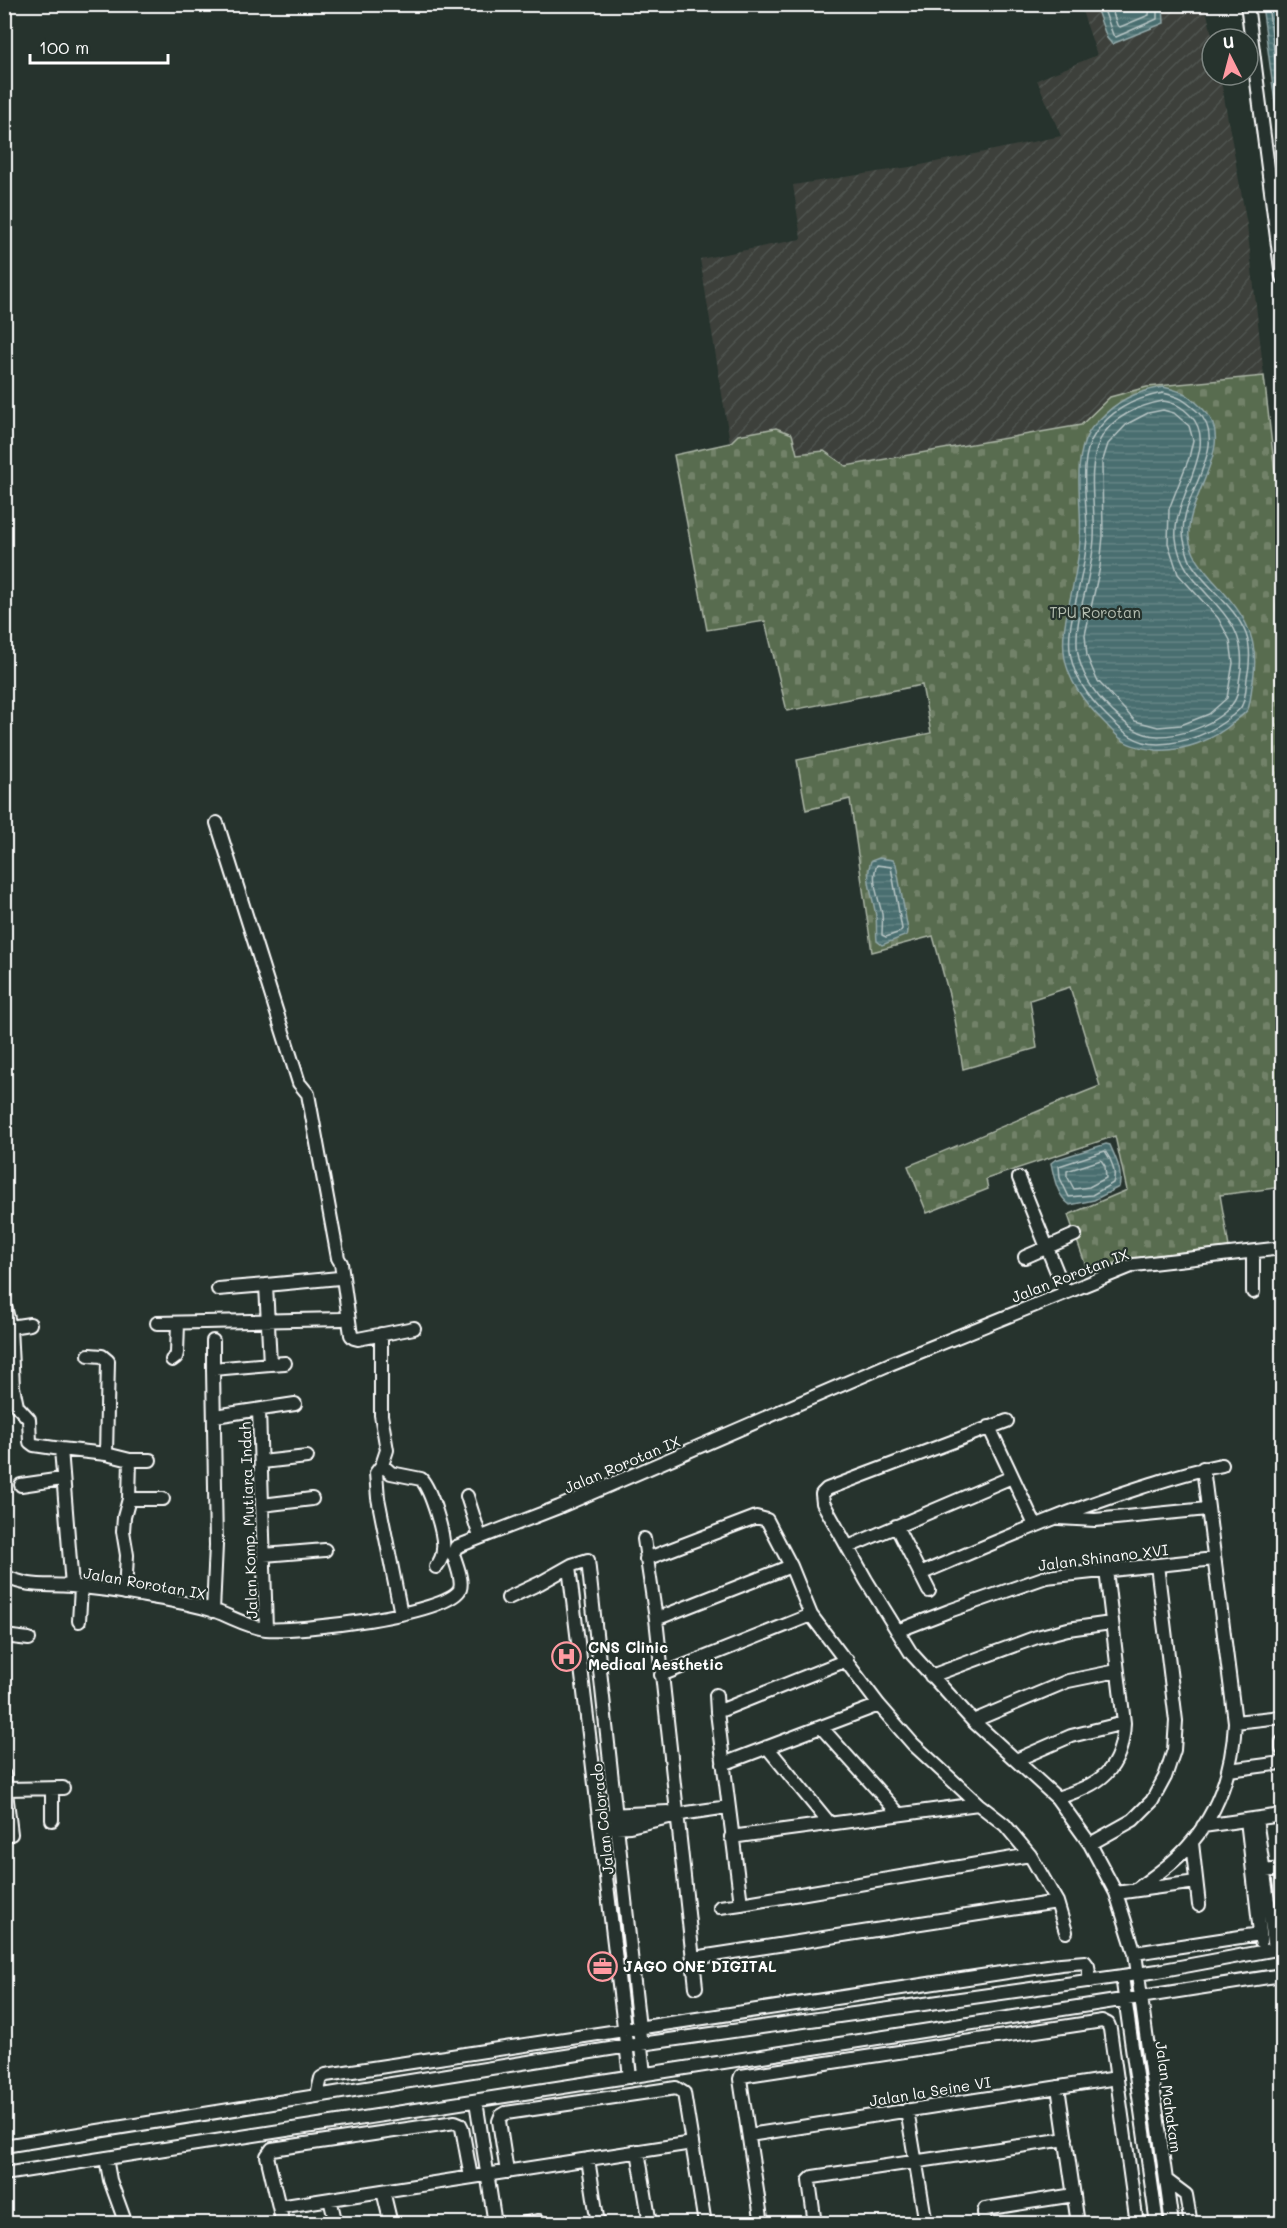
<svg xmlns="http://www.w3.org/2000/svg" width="1287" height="2228" font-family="Mali,sans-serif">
	<defs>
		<pattern id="industrial-furrows" width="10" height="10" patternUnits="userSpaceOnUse" patternTransform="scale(1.5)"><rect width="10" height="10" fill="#3c413b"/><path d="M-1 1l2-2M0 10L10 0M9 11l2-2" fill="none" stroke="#50544f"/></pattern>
		<pattern id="cemetery-stones" width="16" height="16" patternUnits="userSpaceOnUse" patternTransform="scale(1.5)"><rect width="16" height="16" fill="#596c4f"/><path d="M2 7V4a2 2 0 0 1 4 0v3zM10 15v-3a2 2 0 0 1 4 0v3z" fill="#728269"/></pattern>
		<pattern id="water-rules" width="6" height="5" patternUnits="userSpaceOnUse" patternTransform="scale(1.5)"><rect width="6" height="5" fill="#4a6e6f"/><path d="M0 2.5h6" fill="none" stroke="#658485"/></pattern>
	</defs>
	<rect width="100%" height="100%" fill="#26332d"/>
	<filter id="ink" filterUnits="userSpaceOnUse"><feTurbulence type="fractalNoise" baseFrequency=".0167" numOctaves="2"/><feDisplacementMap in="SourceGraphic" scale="12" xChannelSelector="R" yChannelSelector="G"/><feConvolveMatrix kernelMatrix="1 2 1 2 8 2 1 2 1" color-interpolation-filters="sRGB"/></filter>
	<g filter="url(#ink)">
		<path fill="url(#industrial-furrows)" d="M1080,5H1205L1213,39L1212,75H1220L1247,225L1264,376L1147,387L1110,398L1081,425L846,466L824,451L797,454L730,443L700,259L801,239L793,185L916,166L1061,136L1037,80L1097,55Z"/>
		<path fill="url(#cemetery-stones)" stroke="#acb6a7" stroke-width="1.5" d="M1264,376L1282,533V1187L1220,1195L1229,1247L1127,1259L1088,1272L1068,1215L1127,1190L1115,1136L986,1179L988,1189L927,1213L908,1166C973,1140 1035,1111 1100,1086L1070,987L1030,1000L1037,1048L963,1069L954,1013L933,936L872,952L850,799L806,810L797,760L931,733L922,685L787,711L765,621L707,630L674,455L730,443L738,435L776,428L792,434L797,454L824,451L846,466L1081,425L1110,397L1147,387Z"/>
		<path fill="url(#water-rules)" stroke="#92a8a9" stroke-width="1.5" d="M1095,5H1163L1164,23L1112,44L1107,38Z
			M1262,5H1282V155Z
			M1163,387C1185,392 1187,393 1203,409C1239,443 1185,497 1189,537C1191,554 1201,566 1211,578C1241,611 1261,634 1253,681C1251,689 1251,702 1248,709C1245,714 1238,718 1234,722C1214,740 1183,752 1156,750C1148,749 1131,746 1124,741C1117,737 1110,728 1104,722C1034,654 1075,618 1080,539C1083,504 1071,463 1089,432C1091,428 1095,424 1098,421C1118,400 1134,392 1163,387Z
			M879,858L893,860L896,864L908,930L907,935L882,945L877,941C876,933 877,925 876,917C874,899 864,878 871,861Z
			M1106,1144L1110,1145C1116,1159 1123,1171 1119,1187L1094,1200L1070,1205C1057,1196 1054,1178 1051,1163L1055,1160Z"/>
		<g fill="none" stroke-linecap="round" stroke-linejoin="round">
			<path stroke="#b7c5c5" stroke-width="1.5" d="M1102,4L1113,35L1116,37L1157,19V4
				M1110,4L1117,25L1120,27L1149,15L1150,4
				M1268,4L1282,111
				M1163,393C1181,397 1184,400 1198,412C1233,446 1175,500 1184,540C1186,548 1188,560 1193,566C1209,590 1235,606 1246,634C1251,647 1250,665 1247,678C1246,687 1246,698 1242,705C1241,709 1236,712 1233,715C1212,733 1187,743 1158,744C1136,744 1123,732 1108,717C1039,650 1083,614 1087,536C1088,506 1077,459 1095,434C1110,410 1136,398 1163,393Z
				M1163,401C1175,403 1181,406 1190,415C1221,445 1172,498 1176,538C1181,595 1253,607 1240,676C1237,694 1239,699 1225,712C1207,727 1182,736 1158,736C1138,736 1126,724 1112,711C1049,650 1089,611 1094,539C1096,506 1086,471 1100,440C1110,418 1140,405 1163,401Z
				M1163,410L1174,413L1189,426L1193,440L1189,458L1169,509L1168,543L1178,574L1218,618L1230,640L1233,663L1227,698L1209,714L1181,725L1158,727L1135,721L1097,680L1087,656L1085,635L1100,567L1103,536L1102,463L1108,444L1127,424L1148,413Z
				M877,865L891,867L902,929L900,932L886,937L882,935C882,928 883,921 882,914C879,899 870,878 877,865Z
				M1105,1151C1111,1159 1117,1172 1113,1183L1092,1195L1069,1197L1060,1178L1059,1166Z
				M1101,1160L1105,1166L1106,1178L1089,1187L1074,1189L1067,1176V1171Z"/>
			<defs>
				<path id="minor" d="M1247,4L1282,277
					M217,823L299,1083L308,1094L338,1258L341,1263L351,1335L354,1338L358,1339L414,1328
					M1019,1178L1065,1292
					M1025,1257L1075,1235
					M218,1289L266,1285
					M1253,1292V1252
					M4,1302L10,1327L13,1387L17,1406L29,1419L30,1442L34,1445L61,1449L72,1586
					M157,1323L342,1319
					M10,1327L30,1324
					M381,1334V1415L387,1450L382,1465L391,1473L421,1479C431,1490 445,1535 443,1549C443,1556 440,1562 436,1567
					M213,1341V1369
					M89,1355L102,1356L108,1361L106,1454
					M172,1360L176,1357L177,1353L178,1323
					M270,1364L285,1363
					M259,1410L266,1629
					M215,1416L295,1404
					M1007,1421L827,1489L822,1494L823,1503L866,1580L911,1653L973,1721L1057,1798L1090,1844L1116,1893L1135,1953L1260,1934
					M989,1427L1035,1525
					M61,1449L106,1454L130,1460L129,1499L124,1517L123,1531L127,1555L125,1593
					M130,1460H150
					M262,1462L307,1457
					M382,1465L376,1473L378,1498L401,1614
					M21,1485L62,1479
					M467,1496L480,1537
					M129,1499H163
					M262,1505L312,1499
					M1059,1518L1095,1520L1207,1509
					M896,1526L929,1591
					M644,1539L656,1619L696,1987
					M848,1547L1012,1477
					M264,1555L325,1550
					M646,1559L756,1517L767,1520L791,1566L811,1615L879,1705L913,1744L978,1804L1005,1825L1030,1855L1057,1902L1066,1932
					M569,1567L630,2077
					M920,1574C993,1543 1066,1511 1142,1487C1168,1479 1194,1470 1222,1465
					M4,1576C30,1588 44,1584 71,1586C94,1588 117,1591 139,1595C164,1599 191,1603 215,1611C232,1617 248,1627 266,1629C295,1632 449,1615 460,1589C463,1580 456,1563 453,1554L456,1547L559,1507L890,1364L1134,1265L1282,1248
					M508,1598L540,1583L572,1565L588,1560L644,2074
					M213,1611L216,1545L213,1369L270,1364L266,1285L339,1278
					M656,1619L791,1566
					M79,1621L81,1588
					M897,1631L949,1611L1046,1577L1214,1559
					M4,1636L29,1639
					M847,1660L717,1712L741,1904L1030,1855
					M661,1675L811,1615
					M931,1676L1037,1637L1068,1629L1111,1623
					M716,1695L717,1712
					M973,1721L1068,1681L1117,1671
					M1235,1722L1282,1717
					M821,1727L899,1814
					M1282,1742V1749
					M767,1747L830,1824
					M1016,1760L1071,1736L1124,1723
					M723,1764L879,1705
					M1229,1770L1282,1763
					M4,1775L11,1834
					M6,1789L63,1788
					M1057,1798C1100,1784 1122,1772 1124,1723L1106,1570
					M610,1815L668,1812
					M1256,1819L1275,1949
					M52,1820V1789
					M1247,1820L1261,1941
					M1203,1826L1282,1815
					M611,1827L630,1826L687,1813L728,1807
					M731,1837L978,1804
					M1192,1843L1199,1905
					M1090,1844L1133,1820L1152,1801L1165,1777L1174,1750L1176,1721L1157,1565
					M1264,1871L1282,1869
					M1136,1890C1155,1875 1177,1861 1192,1842C1221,1807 1233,1766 1235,1722L1203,1468
					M1116,1893L1196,1882
					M720,1907L741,1904
					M1135,1953L1172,2224
					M694,1958L1057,1902
					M1122,1976L1157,2224
					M1058,2087L1078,2224
					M317,2095L321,2078L326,2075C571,2036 816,2003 1061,1964L1085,1962L1088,1966L1090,1981
					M476,2101L495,2224
					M907,2110L926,2224
					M749,2135L1117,2078
					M4,2146L641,2044L1158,1971L1282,1948
					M638,2151L650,2224
					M106,2158L110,2180L126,2224
					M588,2159L598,2224
					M507,2172L499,2121L501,2116L506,2113L676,2088L684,2093L705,2224
					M4,2174L1282,1975
					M1166,2180L1186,2195L1191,2224
					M383,2191L391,2224
					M330,2199L336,2224
					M279,2207L692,2143
					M283,2224L267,2156L272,2149L455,2122L460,2124L462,2128L471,2177
					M521,2224L539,2221L544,2224
					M762,2224L740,2079L741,2076L1102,2021L1108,2024L1110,2029L1137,2224
					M815,2224L809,2181L813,2177L1066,2139
					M985,2224L984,2212L985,2209L1074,2195"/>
			</defs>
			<use href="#minor" stroke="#fff" stroke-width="16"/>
			<use href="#minor" stroke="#26332d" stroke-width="12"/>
		</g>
	</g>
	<defs>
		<symbol id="hospital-ring" viewBox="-11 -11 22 22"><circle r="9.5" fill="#26332d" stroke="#ff9aa2" stroke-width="1.5"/><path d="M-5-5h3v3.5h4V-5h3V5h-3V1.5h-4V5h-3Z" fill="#ff9aa2"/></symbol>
		<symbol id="office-ring" viewBox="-11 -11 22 22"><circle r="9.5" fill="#26332d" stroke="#ff9aa2" stroke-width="1.5"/><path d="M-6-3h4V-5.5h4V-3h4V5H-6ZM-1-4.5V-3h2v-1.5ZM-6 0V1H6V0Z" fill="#ff9aa2"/></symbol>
	</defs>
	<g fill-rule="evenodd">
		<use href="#hospital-ring" x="550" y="1640" width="33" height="33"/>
		<use href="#office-ring" x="586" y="1950" width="33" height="33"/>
	</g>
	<g text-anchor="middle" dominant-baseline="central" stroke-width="4.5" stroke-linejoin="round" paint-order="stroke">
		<g font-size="15" fill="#b4bdb0" stroke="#26332d">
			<text x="1095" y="612">TPU Rorotan</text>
		</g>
		<g font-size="15" fill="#fff" stroke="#26332d">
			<text transform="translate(1070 1275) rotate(-21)">Jalan Rorotan IX</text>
			<text transform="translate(622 1464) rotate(-23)">Jalan Rorotan IX</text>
			<text transform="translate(248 1520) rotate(-92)">Jalan Komp. Mutiara Indah</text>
			<text transform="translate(1103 1557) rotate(-7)">Jalan Shinano XVI</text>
			<text transform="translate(145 1583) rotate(10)">Jalan Rorotan IX</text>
			<text transform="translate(602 1819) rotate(-96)">Jalan Colorado</text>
			<text transform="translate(930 2091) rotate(-9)">Jalan la Seine VI</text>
			<text transform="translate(1169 2097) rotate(82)">Jalan Mahakam</text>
		</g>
		<g font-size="15" font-weight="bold" fill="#fff" stroke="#26332d" text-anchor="start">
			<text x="588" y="1647">CNS Clinic<tspan x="588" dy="17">Medical Aesthetic</tspan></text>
			<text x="623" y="1966">JAGO ONE DIGITAL</text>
		</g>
	</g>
	<rect width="1287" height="2228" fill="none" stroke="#26332d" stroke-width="24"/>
	<rect x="12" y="12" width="1263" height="2204" fill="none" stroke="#fff" stroke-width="2" filter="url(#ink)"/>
	<g transform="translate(1230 57) rotate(354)"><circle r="28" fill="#26332d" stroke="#7d8581" stroke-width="1.5"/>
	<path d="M0-4.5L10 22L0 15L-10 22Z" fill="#ff9aa2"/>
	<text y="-9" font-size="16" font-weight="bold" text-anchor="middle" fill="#ffffff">U</text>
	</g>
	<path d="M30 54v9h138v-9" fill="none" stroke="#ffffff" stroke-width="3"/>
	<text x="39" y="54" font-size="18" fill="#ffffff" stroke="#26332d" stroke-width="4.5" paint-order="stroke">100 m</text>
</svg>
